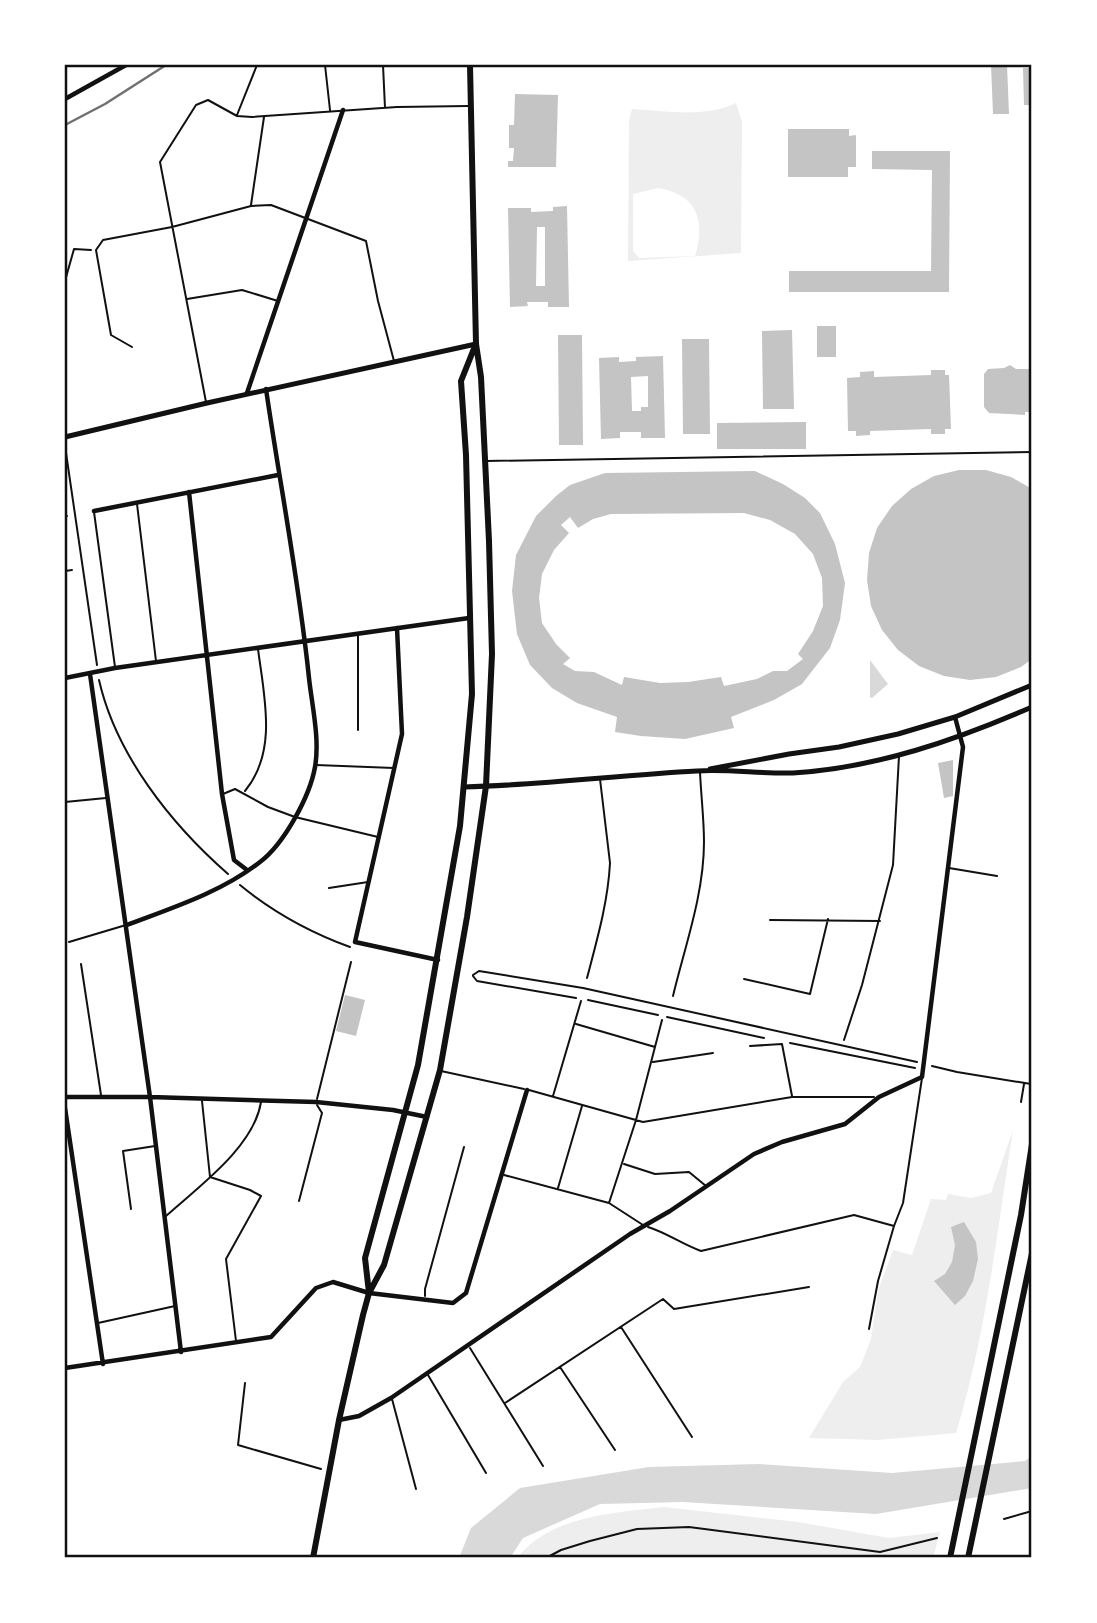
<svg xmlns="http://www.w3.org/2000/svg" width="1097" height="1623" font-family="Arial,sans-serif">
	<rect width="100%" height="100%" fill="#fff"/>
	<path fill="#eee" fill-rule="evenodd" d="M736,103L742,122L741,253L628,261L629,121L632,109C666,111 705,118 736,103ZM658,188C697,194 706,221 695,256L639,258L633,251V194Z
		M1013,1130C997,1232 986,1335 956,1433L878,1440L809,1438L843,1382L860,1367L871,1339L878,1291L893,1250L912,1255L931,1199L946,1200L948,1194L971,1198L991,1193Z
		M664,1507L798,1522L889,1538L940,1532L933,1558H517C551,1515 614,1513 664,1507Z"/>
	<path fill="#d9d9d9" d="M870,660L888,684L872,698L870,697Z
		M1032,1456V1488L876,1514L683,1502L600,1504L523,1538L510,1558H459L471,1528L520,1488L649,1467L759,1464L892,1473L1025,1461Z"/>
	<path fill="#c4c4c4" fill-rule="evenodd" d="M991,65H1007L1009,114H993Z
		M1023,68H1032V105H1024Z
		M515,94L558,95L556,167H508V161H513L514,148H509V125H514Z
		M788,129H849V136L856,135V167H848V177H788Z
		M872,151H950L949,292H789V271H931L932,170L872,169Z
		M567,206L569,307H548V302H527L528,306L510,307L508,208H531V212L553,211V207ZM537,227H545V286H536Z
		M817,326H836V357H817Z
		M792,330L794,409H763L762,331Z
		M558,335H582L583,445H559Z
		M682,339H709L710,434H683Z
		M663,356L665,438H641V432H620V438L601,439L599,358L619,357V362L636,361V357ZM648,376V407H641V411H632L631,377Z
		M1010,365L1016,369H1032V412H1025V415L989,413L984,407V374L988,369L1004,368Z
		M931,370H945V375H949L951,429H945V434H931V429L870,431V435L856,436V431H848L847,378L860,377V372L874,371V377L931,375Z
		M806,422V449H717V423Z
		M959,470H986L1011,477L1032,489V659L1021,667L996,677L970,680L944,676L919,666L898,650L882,630L871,606L867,580L869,553L877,528L892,506L911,489L934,476Z
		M755,471L783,484L805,498L820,513L835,544L845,583L840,620L830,648L802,684L774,700L731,717L734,728L685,739L641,736L615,732L617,717L577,703L552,688L530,665L517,634L512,591L516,555L536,516L556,496L570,485L605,473ZM744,513L770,520L795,534L813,554L822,578L823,606L813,631L798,654L803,659L787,671H773L757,679L724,686L721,677L688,682L660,683L624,677L622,685L594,672L575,671L563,664L570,658L556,644L542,623L539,598L542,574L554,550L569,533L561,525L570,517L578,528L593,519L611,514Z
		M953,760V796L944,798L938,763Z
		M345,995L365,1000L356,1036L336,1031Z
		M964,1222L976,1242L978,1259L973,1281L965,1296L955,1305L934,1281L945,1274L952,1262L955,1245L951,1227Z"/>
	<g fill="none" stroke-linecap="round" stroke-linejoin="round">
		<path stroke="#111" stroke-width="2" d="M65,281L74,249L91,250
			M65,446L97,665
			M99,680C116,755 171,824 228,874
			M240,885C274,913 309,932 350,947
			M473,975L479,971L583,988L917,1062
			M473,976L477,981L576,998
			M588,1000L658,1015
			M667,1017L764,1038
			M790,1043L915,1068
			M932,1066L957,1072L1031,1084
			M1021,1102L1024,1084
			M245,1383L238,1445L321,1469
			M1004,1519L1032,1511
			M546,1558L561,1550L590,1541L637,1529L689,1527L880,1552L937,1538"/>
		<path stroke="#111" stroke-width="2" d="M325,65L330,110
			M383,65L385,108
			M237,115L257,65
			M251,205L264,117
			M187,299L242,290L278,301
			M132,347L111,335L96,250L103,240L172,227L251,206L271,205L366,241L378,301L394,361
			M206,402L160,162L196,105L208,100L237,116L252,117L397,107L468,106
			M487,461L1032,452
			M137,504L156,661
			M94,512L115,667
			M65,516H67
			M65,571L72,570
			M358,634V730
			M316,765L394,768
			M245,791C278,751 264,696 258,649
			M223,794L235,789L268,807L295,817L378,837
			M65,802L106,798
			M949,868L997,876
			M329,888L368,882
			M770,920L880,921
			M69,942L126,925
			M81,964L101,1095
			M587,978C597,940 608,902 610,863L600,779
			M744,979L810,994L828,919
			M673,996C685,946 704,894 704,842C704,819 701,795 700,772
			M576,1024L655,1047
			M844,1040L862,985L893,865L899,756
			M750,1046L782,1044L792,1096
			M653,1062L713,1053
			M441,1071L524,1089
			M529,1090L643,1122L792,1097H874
			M553,1096L581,1001
			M317,1099L351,962
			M202,1101L210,1177L250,1190L261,1196L226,1259L236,1341
			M624,1164L655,1174L689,1172L706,1186
			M504,1175L609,1203L643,1225
			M558,1188L582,1106
			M299,1201L322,1113L317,1105
			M609,1203L636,1120L662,1020
			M131,1209L123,1151L155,1146
			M166,1216C198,1187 254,1147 261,1102
			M648,1227C667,1233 682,1244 701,1251L854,1215L894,1226
			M425,1296V1289L464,1147
			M98,1323L175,1306
			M621,1327L692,1437
			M869,1329L878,1281L894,1226L903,1203L922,1078
			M470,1348L543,1466
			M560,1367L615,1450
			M428,1375L486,1473
			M392,1399L416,1489
			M505,1403L663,1299L674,1309L809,1287"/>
		<path stroke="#111" stroke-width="4.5" d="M65,99L126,65
			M247,393L343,110
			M189,492L222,794L234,860L247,870
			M94,511L278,475
			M397,628L402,734L355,942L438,960
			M90,674L150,1097L181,1352
			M65,678L115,668L469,618
			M127,925C172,908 222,892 260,862C284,844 310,796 315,767C320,739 312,706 309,678C299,581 280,485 266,389
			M65,1097H150L316,1102L393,1110L427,1117
			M65,1108L103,1364
			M65,1368L271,1337L316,1288L333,1282L369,1293L453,1303L466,1293L527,1090
			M339,1420L359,1416L391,1398L630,1234L670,1211L754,1154L782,1142L845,1124L879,1097L922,1077L963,747L955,717"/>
		<path stroke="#111" stroke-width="5" d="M65,437L207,403L476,344
			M710,769L789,754L839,747L898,734L955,717L1032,685
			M464,787C542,785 620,775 697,771C729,769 761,774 793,773C876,768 956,740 1032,707"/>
		<path stroke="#111" stroke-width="6" d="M369,1293L365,1258L418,1065L460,826L472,694L466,455L461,381L475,346
			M313,1558L339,1420L363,1315L369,1293L384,1265L440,1070L467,917L486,786L492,654L489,541L481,377L476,344L470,65
			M950,1558L1021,1215L1032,1144
			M968,1558L1032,1253"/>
		<path stroke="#707070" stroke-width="2.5" d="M65,125L105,104L166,65"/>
	</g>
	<rect width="1097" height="1623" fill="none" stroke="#ffffff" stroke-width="133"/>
	<rect x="66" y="66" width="964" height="1490" fill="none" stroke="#111" stroke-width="2.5"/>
</svg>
